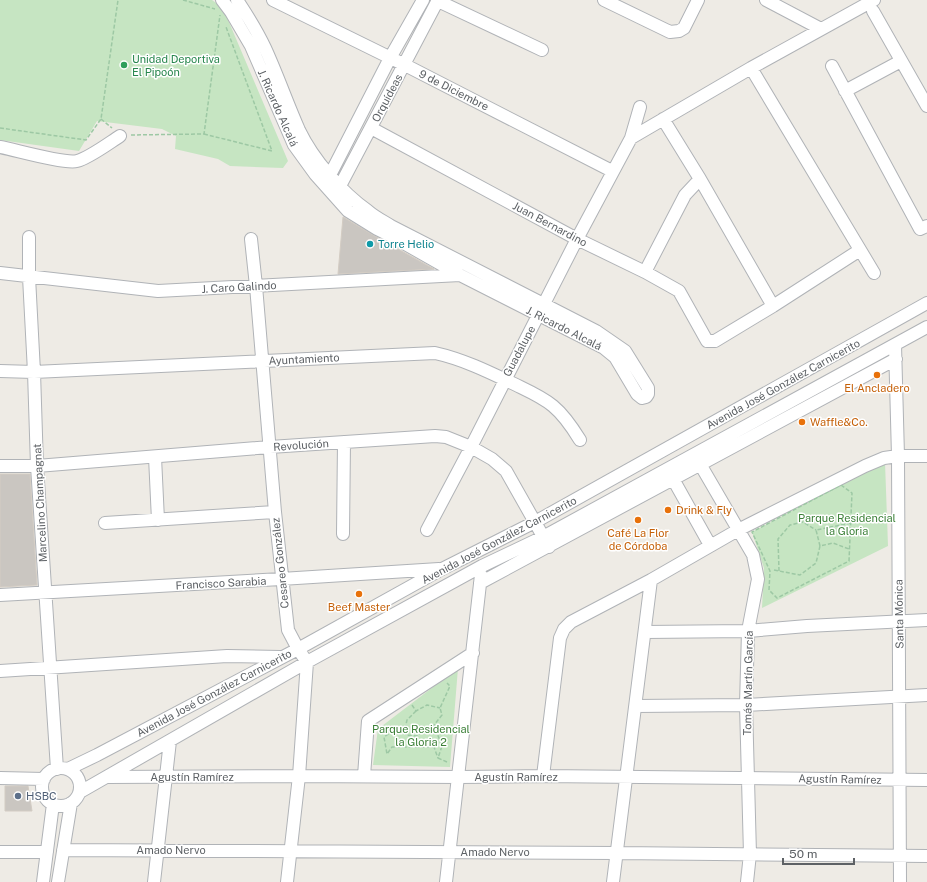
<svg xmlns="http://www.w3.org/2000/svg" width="927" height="882" font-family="'Public Sans',sans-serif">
	<rect width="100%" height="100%" fill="#eeebe5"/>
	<path fill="#c6e5c2" d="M0,0H212L223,8L288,161L283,168L230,166L218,159L175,149L176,136L162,129L97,121L79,151L0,140Z
		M885,462L888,546L762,608L764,568L752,532Z
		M458,668L450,767L373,765L378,729Z"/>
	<path fill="#cac6c1" stroke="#d3ccc3" d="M343,217L373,235L434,269L338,274Z
		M0,474H30L37,585L0,587Z
		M5,786H28L32,811H5Z"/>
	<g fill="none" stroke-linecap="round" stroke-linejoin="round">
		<defs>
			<path id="minor" d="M222,0L231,12L251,46L294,145L315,174L348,211L377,229L393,237L460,275L604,348L615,357L637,394L642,398L646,397L648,394V388L625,351L596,331L391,226C383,221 375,217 368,211C341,192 313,159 299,130C287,103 277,74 265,48C257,31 247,15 237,0
				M273,0L405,65L612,171
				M604,0L670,32L679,31L684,28L698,0
				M766,0L821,29
				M438,1L542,50
				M873,11L927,106
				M832,66L920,229L927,226
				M751,68L874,273
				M845,91L901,61
				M663,119L700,179L773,306
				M371,128L577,239L645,272L679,291L707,341H715L773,306L860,250
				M631,138L751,68L874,0
				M0,147C16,150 64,164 77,161C89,158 109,143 120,136
				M326,180L330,175L390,58L423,0
				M336,191L340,186L438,0
				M29,237V277L34,372L37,466L57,769
				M251,239L256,286L275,512L288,630L298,649L307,662L299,776L287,882
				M645,272L685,195L700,179
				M0,273L158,291L460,275
				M895,345L898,456L900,882
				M0,371L34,372L435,353C462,359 487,371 512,383C526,390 541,396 553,406C564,415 572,427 580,440
				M701,456L700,464L753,555L758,579L748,631L746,705L750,854L747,882
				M155,457L158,520
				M0,466H37L270,447L435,436L446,437L471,447L492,459L506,471L549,547
				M673,479L710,545
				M105,523L275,512
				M427,530L471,447L577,239L631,138L640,107
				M343,534L344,442
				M480,583L896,359
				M0,595L281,579L439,569
				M645,632L748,631L807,626L927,620
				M0,671L227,656L280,657
				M636,706L746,705L927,695
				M42 787a19 19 0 1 1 38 0a19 19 0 1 1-38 0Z
				M68,769L97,755L298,649L442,569L535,522L927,303
				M364,776L368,721L473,653
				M543,776L560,638L564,629L571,622L651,580L738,530L865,466L884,458L898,456H927
				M107,777L299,776L459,777L543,776L927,780
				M0,778L44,779
				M80,792L307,662L482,566L543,537L927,327
				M63,850L617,853L927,856
				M0,852H47
				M43,882L53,804
				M58,882L71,803
				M154,882L170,741
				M446,882L481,575
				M613,882L651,580"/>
		</defs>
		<use href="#minor" stroke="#b0b3b7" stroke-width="14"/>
		<path stroke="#9dc8a4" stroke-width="1.5" stroke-dasharray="4 2" stroke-linecap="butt" d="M183,0L215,9
			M101,119L112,128
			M0,128L86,140L101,119L118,0
			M204,134L272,151L226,27
			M131,135L204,134L220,15
			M841,485L852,493L849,561L777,598L769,590L770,571L752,532Z
			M820,546L816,530L851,523
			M774,570L800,575L816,563L820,546L833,543L849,549
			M779,571L778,539L790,525L803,522L816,530
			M412,705L416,711L427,705L440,708
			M433,726L416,736L406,735L405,729H395L384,737L387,754L392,747H434L438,758
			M405,729L407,720L416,711
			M447,762L438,758L442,746L434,725L442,715L440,708L450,686L447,683"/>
		<use href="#minor" stroke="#fff" stroke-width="12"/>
	</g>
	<circle fill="#2e9e5b" stroke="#fff" stroke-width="1.5" cx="124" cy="65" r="4"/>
	<circle fill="#0f9aa8" stroke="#fff" stroke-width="1.5" cx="370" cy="244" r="4"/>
	<g fill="#e8710a" stroke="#fff" stroke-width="1.5">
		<circle cx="877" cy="375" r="4"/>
		<circle cx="802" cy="422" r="4"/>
		<circle cx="668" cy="510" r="4"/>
		<circle cx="638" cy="520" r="4"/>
		<circle cx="359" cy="594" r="4"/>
	</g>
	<circle fill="#5c6f8a" stroke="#fff" stroke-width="1.5" cx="18" cy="796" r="4"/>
	<g text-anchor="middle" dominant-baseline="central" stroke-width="3" stroke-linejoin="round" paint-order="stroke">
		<g font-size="11" fill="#27864d" stroke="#fff" text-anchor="start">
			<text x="132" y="59">Unidad Deportiva<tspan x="132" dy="13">El Pipoón</tspan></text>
		</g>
		<g font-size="11" fill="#5d6165" stroke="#fff">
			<text transform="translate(454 90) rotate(27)">9 de Diciembre</text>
			<text transform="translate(387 98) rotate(-62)">Orquídeas</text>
			<text transform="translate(278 108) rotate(66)">J. Ricardo Alcalá</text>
			<text transform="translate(550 224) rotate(28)">Juan Bernardino</text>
			<text transform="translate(239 287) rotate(-3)">J. Caro Galindo</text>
			<text transform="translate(564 328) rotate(27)">J. Ricardo Alcalá</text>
			<text transform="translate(519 351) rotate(-62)">Guadalupe</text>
			<text transform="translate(304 359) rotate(-3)">Ayuntamiento</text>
			<text transform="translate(783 384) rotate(-29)">Avenida José González Carnicerito</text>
			<text transform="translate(301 445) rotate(-4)">Revolución</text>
			<text transform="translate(40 503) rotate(-93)">Marcelino Champagnat</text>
			<text transform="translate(499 540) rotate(-28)">Avenida José González Carnicerito</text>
			<text transform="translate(280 563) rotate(-96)">Cesareo González</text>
			<text transform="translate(221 583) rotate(-3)">Francisco Sarabia</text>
			<text transform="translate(899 614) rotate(-91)">Santa Mónica</text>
			<text transform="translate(748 683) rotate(-89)">Tomás Martín García</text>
			<text transform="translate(214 693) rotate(-28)">Avenida José González Carnicerito</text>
			<text x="192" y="777">Agustín Ramírez</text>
			<text x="516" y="777">Agustín Ramírez</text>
			<text transform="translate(840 779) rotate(1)">Agustín Ramírez</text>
			<text x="171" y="850">Amado Nervo</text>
			<text x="495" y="852">Amado Nervo</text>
		</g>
		<g font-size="11" fill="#0d838f" stroke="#fff" text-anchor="start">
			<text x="378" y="244">Torre Helio</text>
		</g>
		<g font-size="11" fill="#c56008" stroke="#fff">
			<text x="877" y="388">El Ancladero</text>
			<text x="810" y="422" text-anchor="start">Waffle&amp;Co.</text>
			<text x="676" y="510" text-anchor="start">Drink &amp; Fly</text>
			<text x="638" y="533">Café La Flor<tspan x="638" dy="13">de Córdoba</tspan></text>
			<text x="359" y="607">Beef Master</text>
		</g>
		<g font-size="11" fill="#3c8038" stroke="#fff">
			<text x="847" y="518">Parque Residencial<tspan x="847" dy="13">la Gloria</tspan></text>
			<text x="421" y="729">Parque Residencial<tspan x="421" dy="13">la Gloria 2</tspan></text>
		</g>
		<g font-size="11" fill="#4e5e75" stroke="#fff" text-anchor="start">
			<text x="26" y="796">HSBC</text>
		</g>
	</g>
	<path d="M783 858v6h71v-6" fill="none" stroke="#5d6165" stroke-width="2"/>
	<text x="789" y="858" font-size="12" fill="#5d6165" stroke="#ffffff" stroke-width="3" paint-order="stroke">50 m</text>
</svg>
